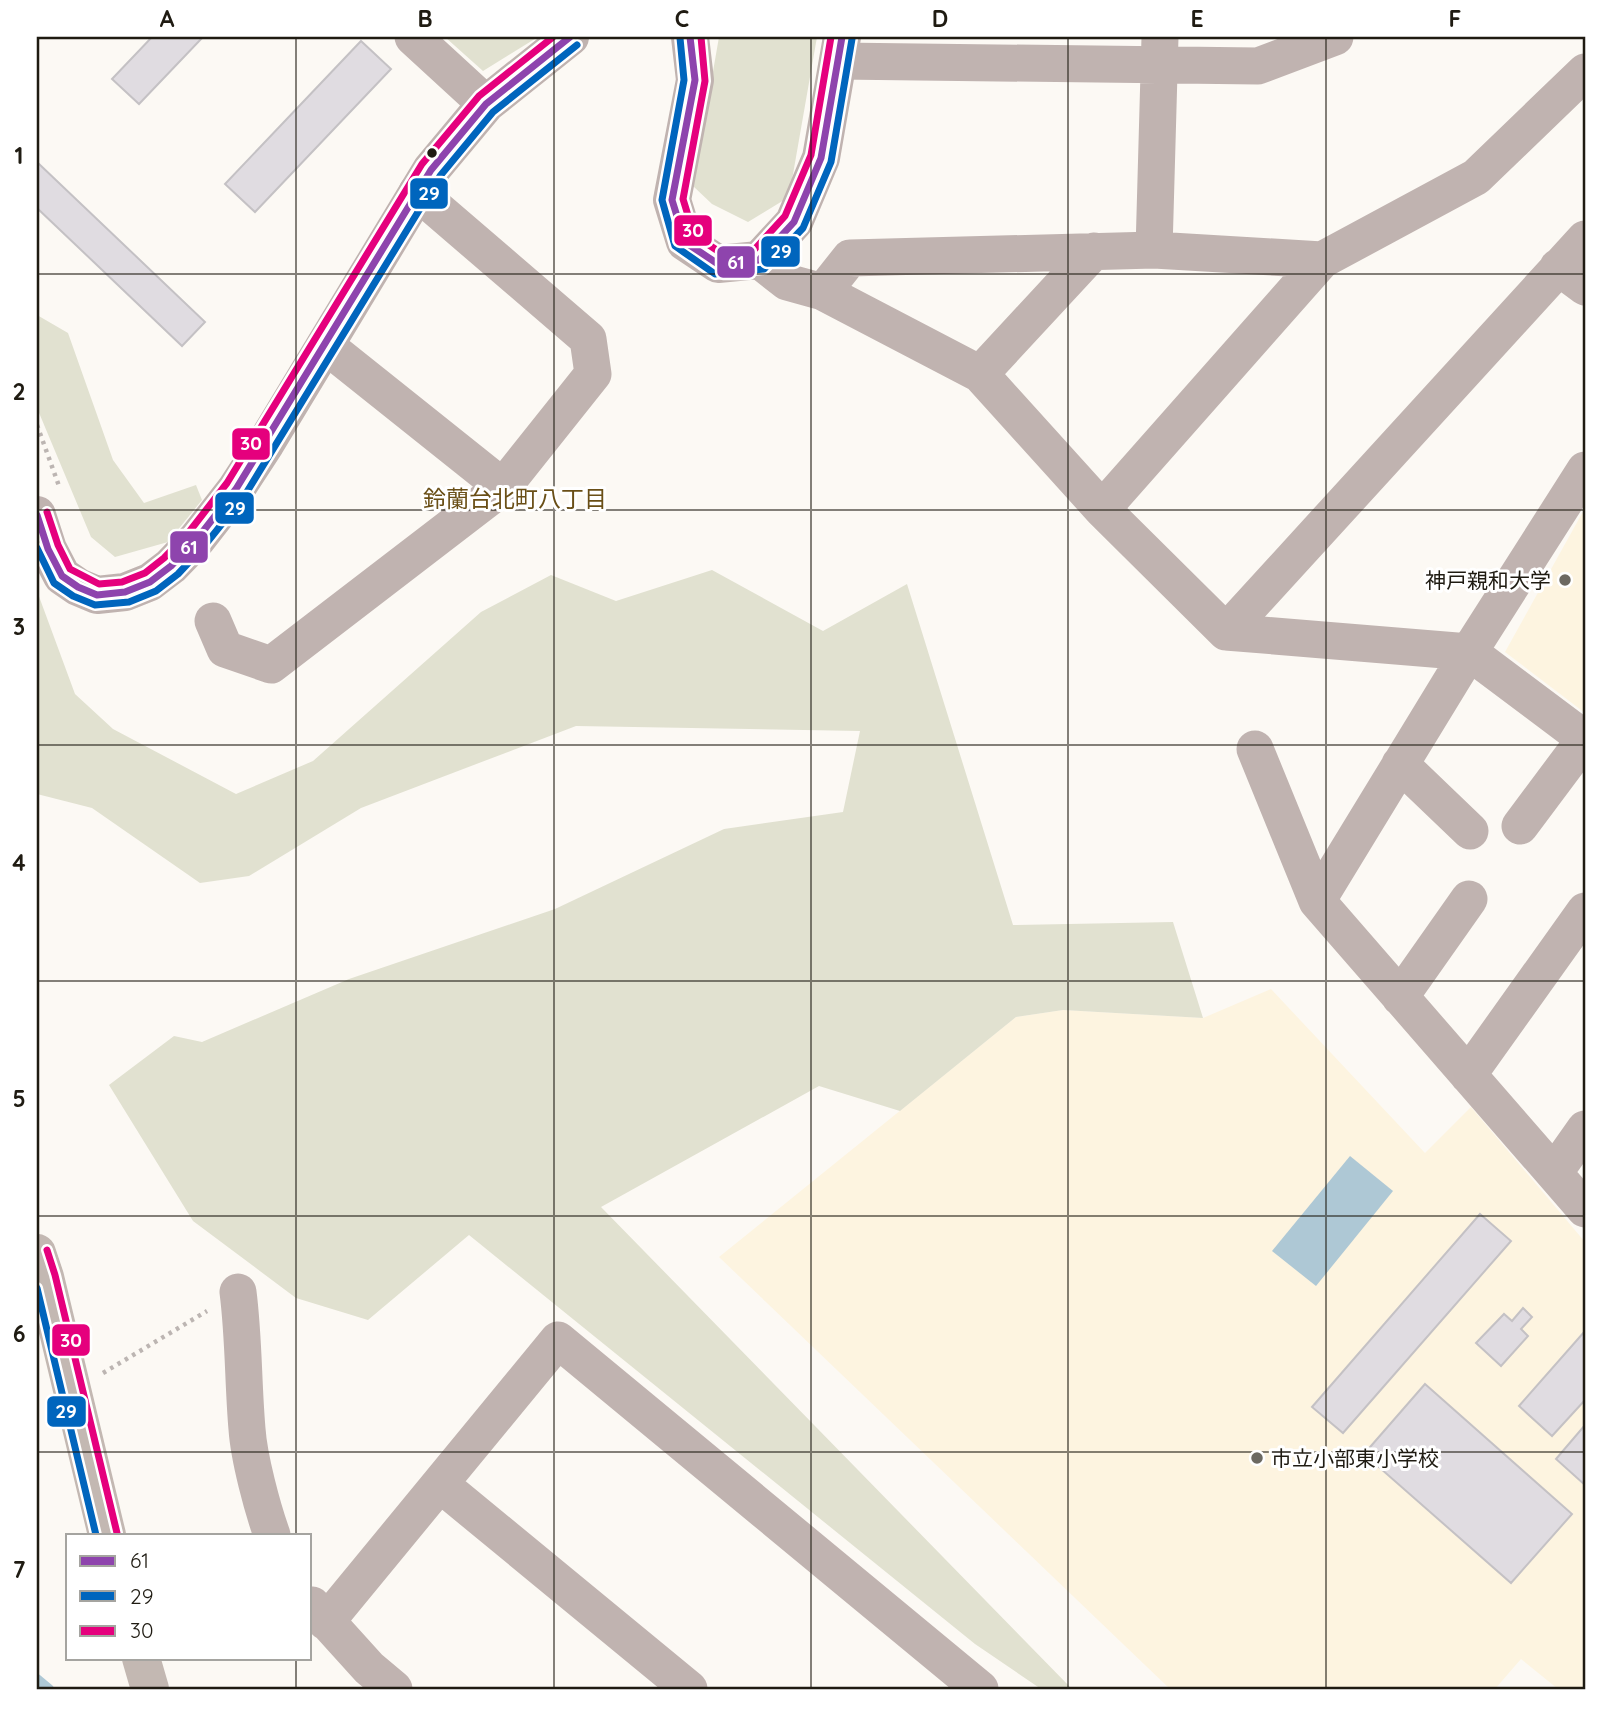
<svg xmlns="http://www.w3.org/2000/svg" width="1622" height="1726" font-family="Quicksand,'Noto Sans JP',sans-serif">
	<rect width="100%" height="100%" fill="#fcf9f4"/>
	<path fill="#fdf4e0" d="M1585,508V713L1505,652Z
		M1271,989L1425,1153L1471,1107L1585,1242V1689H1558L1521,1659L1495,1689H1170L719,1257L1016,1017L1063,1010L1203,1018Z"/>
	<path fill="#e1e1d0" d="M445,37H538L483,71Z
		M719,37H817L789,197L748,222L712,204L693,186Z
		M37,315L68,333L113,460L144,503L196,485L202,500L168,542L115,557L91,537L37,408Z
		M712,570L823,631L907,584L1013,925L1173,922L1203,1018L1063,1010L1016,1017L900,1111L819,1086L601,1207L1072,1689H1041L975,1644L469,1235L368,1320L296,1298L193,1221L109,1085L174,1036L202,1042L349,979L555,909L724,829L843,812L860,731L576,726L361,808L249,876L200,883L92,808L37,794V591L75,694L113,729L236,794L313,761L481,612L551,575L616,601Z"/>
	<path fill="#aec8d5" d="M1350,1156L1393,1191L1316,1286L1272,1251Z"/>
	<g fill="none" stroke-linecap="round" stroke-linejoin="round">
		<path stroke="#aec8d5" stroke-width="10" d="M37,1679L49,1689"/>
	</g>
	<path fill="#e0dce1" stroke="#c4c1c4" stroke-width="2" d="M152,37H203L139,104L112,79Z
		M361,41L391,69L255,212L225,184Z
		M38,163L205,322L182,346L37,208Z
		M1480,1214L1511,1241L1343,1433L1312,1407Z
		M1523,1308L1532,1317L1521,1329L1528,1336L1501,1366L1476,1343L1504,1314L1512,1321Z
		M1585,1331V1400L1552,1436L1519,1406Z
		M1425,1384L1572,1514L1511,1583L1364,1454Z
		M1585,1425V1485L1556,1459Z"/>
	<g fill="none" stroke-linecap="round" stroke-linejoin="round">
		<path stroke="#bcb5b2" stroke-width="4.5" stroke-dasharray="3.5 5" stroke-linecap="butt" d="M37,425L59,486
			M103,1373L207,1311"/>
		<path stroke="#c0b3b0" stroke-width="37" d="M413,37L486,104
			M838,61L1258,66L1335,37
			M1154,250L1160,37
			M759,260L787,282L823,292L980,374L1102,509L1226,632L1469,652L1585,739
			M1558,267L1585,287
			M823,292L850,258L1154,250L1322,260
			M325,345L503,487
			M980,374L1094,251
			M1102,509L1322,260L1476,177L1585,72
			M213,621L225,649L271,665L503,487L593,374L588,339L417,192
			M1226,632L1585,239
			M1255,749L1317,901L1585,1209
			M1400,764L1470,831
			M1520,826L1585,739
			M1317,901L1469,652L1585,470
			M1400,997L1469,899
			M1468,1075L1585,911
			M1554,1173L1585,1129
			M238,1292C244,1339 243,1383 247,1429C249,1458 262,1507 272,1535
			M440,1484L689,1689
			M312,1605L369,1668L394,1689
			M326,1622L558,1340L980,1689"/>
		<path stroke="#c0b3b0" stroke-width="38" d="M690,37L695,80L672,200L685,242L718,264L759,260L794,222L821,158L842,37
			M37,515L48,549L62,576L78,587L97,595L125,592L150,582L171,566L197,539L236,489L266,443L431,170L486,104L570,37"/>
		<path stroke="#c3b8b2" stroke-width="38" d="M37,1253L45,1277L107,1535
			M141,1658L150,1689"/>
		<defs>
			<path id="bus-1" d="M690,37L695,80L672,200L685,242L718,264L759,260L794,222L821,158L842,37
				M37,515L48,549L62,576L78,587L97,595L125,592L150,582L171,566L197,539L236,489L431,170L486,104L570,37"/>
			<path id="bus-2" d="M680,38L684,80L662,200L675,246L715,274L764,269L803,228L831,162L852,39
				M37,548L54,583L73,596L95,605L129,602L156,591L178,574L205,545L245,495L440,176L493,112L577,45
				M37,1288L96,1535"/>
			<path id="bus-3" d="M701,37L705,81L683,199L694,235L721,253L754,250L785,216L811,155L831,37
				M47,512L58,545L70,569L99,584L122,582L145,573L164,558L189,532L227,483L422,164L479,96L553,37
				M47,1250L55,1275L117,1533"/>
		</defs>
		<use href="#bus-1" stroke="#fff" stroke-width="12"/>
		<use href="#bus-2" stroke="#fff" stroke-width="12"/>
		<use href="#bus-3" stroke="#fff" stroke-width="12"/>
		<use href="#bus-1" stroke="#8e44ad" stroke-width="7"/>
		<use href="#bus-2" stroke="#0065bd" stroke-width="7"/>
		<use href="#bus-3" stroke="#e5007d" stroke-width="7"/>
	</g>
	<path fill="none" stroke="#1f1b12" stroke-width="2" stroke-opacity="0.55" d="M296,37V1535M554,37V1689M811,37V1689M1068,37V1689M1326,37V1689M37,274H1585M37,510H1585M37,745H1585M37,981H1585M37,1216H1585M37,1452H1585M296,1658V1689"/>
	<circle fill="#1f1b12" stroke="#fff" stroke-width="2.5" cx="432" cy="153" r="6"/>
	<g fill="#6c6961" stroke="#fff" stroke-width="2.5">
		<circle cx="1565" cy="580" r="7"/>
		<circle cx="1257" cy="1458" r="7"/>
	</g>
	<g text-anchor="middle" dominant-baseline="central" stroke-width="6" stroke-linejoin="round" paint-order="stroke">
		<g font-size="21" fill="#1f1b12" stroke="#fff" text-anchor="end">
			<text x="1551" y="580">神戸親和大学</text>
			<text x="1271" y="1458" text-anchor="start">市立小部東小学校</text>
		</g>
		<g font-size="23" fill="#6a4f17" stroke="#fff">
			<text x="515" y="498">鈴蘭台北町八丁目</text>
		</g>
	</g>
	<g stroke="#fff" stroke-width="2.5">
		<rect x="409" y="177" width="40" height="33" rx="7" fill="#0065bd"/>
		<rect x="673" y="214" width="40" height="33" rx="7" fill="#e5007d"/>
		<rect x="760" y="235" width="41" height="33" rx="7" fill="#0065bd"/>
		<rect x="716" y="245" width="40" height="34" rx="7" fill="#8e44ad"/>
		<rect x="231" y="427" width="40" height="34" rx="7" fill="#e5007d"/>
		<rect x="214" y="491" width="41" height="34" rx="7" fill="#0065bd"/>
		<rect x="169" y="530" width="40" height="34" rx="7" fill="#8e44ad"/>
		<rect x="51" y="1323" width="40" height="34" rx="7" fill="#e5007d"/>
		<rect x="46" y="1395" width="41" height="33" rx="7" fill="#0065bd"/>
	</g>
	<g font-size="19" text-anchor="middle" font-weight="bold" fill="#fff">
		<text x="429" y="200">29</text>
		<text x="693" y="237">30</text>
		<text x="781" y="258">29</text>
		<text x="736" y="269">61</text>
		<text x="251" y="450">30</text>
		<text x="235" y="515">29</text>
		<text x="189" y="554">61</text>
		<text x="71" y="1347">30</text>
		<text x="66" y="1418">29</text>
	</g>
	<rect width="1622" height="1726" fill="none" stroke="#ffffff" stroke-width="77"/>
	<rect x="66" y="1534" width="245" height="126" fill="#ffffff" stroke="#a5a4a0" stroke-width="2"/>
	<rect x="80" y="1556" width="35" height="10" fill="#8e44ad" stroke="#a5a4a0" stroke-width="2"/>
	<text x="130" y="1568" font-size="21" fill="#1f1b12">61</text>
	<rect x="80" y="1591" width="35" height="10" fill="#0065bd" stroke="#a5a4a0" stroke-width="2"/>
	<text x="130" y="1604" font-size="21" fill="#1f1b12">29</text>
	<rect x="80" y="1626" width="35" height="10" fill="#e5007d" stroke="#a5a4a0" stroke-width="2"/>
	<text x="130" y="1638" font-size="21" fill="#1f1b12">30</text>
	<rect x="38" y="38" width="1546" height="1650" fill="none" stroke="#1f1b12" stroke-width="2.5"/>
	<g font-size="23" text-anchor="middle" font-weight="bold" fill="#1f1b12">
		<text x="167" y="27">A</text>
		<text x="425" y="27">B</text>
		<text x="682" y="27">C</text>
		<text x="940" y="27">D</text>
		<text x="1197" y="27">E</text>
		<text x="1455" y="27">F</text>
		<text x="19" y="164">1</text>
		<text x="19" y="400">2</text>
		<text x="19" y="635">3</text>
		<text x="19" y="871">4</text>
		<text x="19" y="1107">5</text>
		<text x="19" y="1342">6</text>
		<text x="19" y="1578">7</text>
	</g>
</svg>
